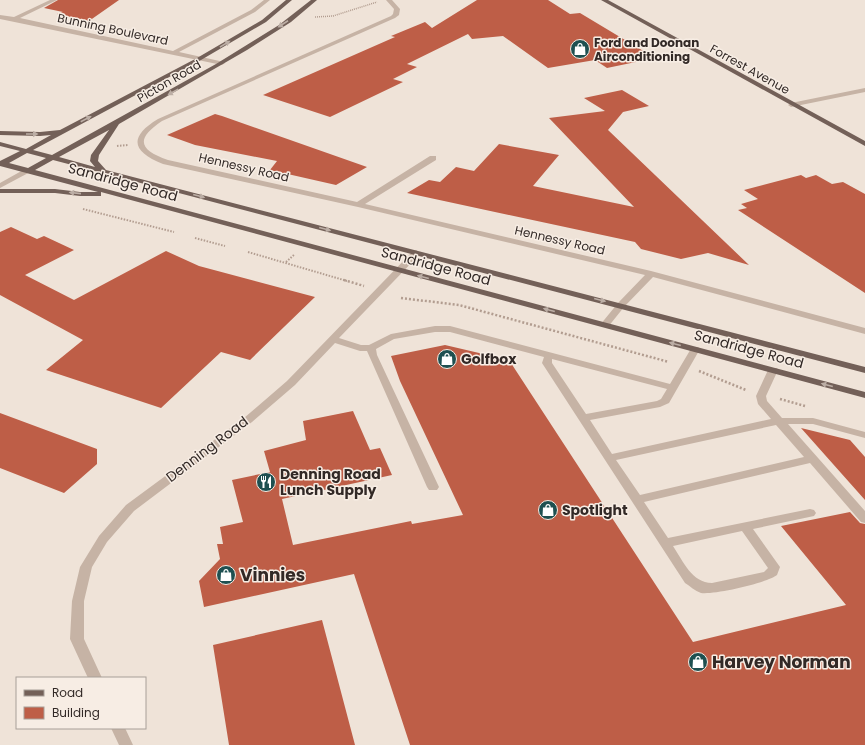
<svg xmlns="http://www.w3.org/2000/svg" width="865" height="745" font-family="Poppins,sans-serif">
	<rect width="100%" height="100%" fill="#efe3d8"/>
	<path fill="#be5e47" d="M58,0H119L89,21L57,14L63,12L44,8Z
		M477,0H548L570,14L580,13L655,58L607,68L595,60L548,68L503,36L472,39L468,34L407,64L417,67L393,79L403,82L330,117L263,95L395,37L391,36L425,22L432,28Z
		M622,90L649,106L623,112L608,130L749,265L708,253L681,259L641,249L635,242L407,193L429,180L440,182L456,167L474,171L499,144L559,155L533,186L634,207L549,118L605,111L584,98Z
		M215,114L222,116L367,167L336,185L270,170L277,161L195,145L167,135Z
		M801,175L806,178L816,175L832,184L843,182L865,194V293L738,210L747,208L741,204L758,199L744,190Z
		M11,227L37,239L44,236L74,250L25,275L74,300L166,251L199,266L315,297L250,360L221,352L161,408L46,370L83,340L0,295V232Z
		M445,345L509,360L693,642L846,605L781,526L850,512L860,523L865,524V745H410L354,574L204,607L199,581L220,559L217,544H223L220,527L243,522L232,480L270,472L264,451L306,440L303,421L353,411L370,450L380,448L392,475L282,499L293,545L411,521L412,524L463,515L400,381L391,356Z
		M0,413L97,449V464L64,493L0,468Z
		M801,428L850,440L865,457V500Z
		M322,620L355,745H229L213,645Z"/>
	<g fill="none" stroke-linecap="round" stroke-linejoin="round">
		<path stroke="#b29d90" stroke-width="1.5" stroke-dasharray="1 1" stroke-linecap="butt" d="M315,17L333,16L377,2"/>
		<path stroke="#b29d90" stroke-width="2" stroke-dasharray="1.5 1.5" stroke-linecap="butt" d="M117,146L128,145
			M83,209L174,232
			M195,238L225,246
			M248,252L347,281
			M286,262L294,255"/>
		<path stroke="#b29d90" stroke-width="2.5" stroke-dasharray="2 2" stroke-linecap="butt" d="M344,280L364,286
			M401,298L459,305L669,362
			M699,371L746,390
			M780,399L805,406"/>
		<path fill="#c6b3a5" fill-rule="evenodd" d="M50,0H57L20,18L173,51L251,10L264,0H270L255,12L179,52L224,62L225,63L222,65L0,19V15L14,17Z
			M386,0H392L400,9L399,15L395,18L162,121C135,139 139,150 168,160L357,202L430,156H436V160L365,204L651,271L865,328V334L653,277L624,307L608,327H602L600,325L618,303L645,275L358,207L163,164C132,152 128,137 158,119L391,16L393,14L394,9Z
			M865,88V92L791,107L788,105L791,103Z
			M25,169H28L32,171L0,188V183Z
			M416,250L420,253L419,255L339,338L361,345H369L391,334L435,326H450L670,384L692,347H698L700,349L669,403L660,407L590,420L612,454L771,419L758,404L756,396L769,368H777L778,370L766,396L767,401L782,418H813L865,432V438L813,424H788L865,511V523L861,522L810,463L644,502L668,538L810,509L814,510L816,513L814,516L753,529L780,567L777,575C767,583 714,595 701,593C695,591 690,586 685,583L542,363L544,357L450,332H435L394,339L376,349L377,355L439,487L437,490H429L427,487L367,351H360L335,343L295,385L252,422L134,511L107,542L92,567L84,601V639L102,678H88L70,639L72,601L80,567L99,536L126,505L244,418L287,381L413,251ZM552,359L667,389L661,399L657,401L586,414L552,363ZM776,425L804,457L640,495L616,460ZM742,531L768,568L764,572L712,583C692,583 683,561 673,546Z
			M111,728H125L133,745H119Z"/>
		<path fill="#736058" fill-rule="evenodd" d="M286,0H292L266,22L201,60L33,150L52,155L216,64L279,25L311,0H317L291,22L247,50L119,124L99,155L98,161L106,170L865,367V373L53,160L35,170L865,392V398L101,192V196H80L55,193H0V189H55L80,192H98L0,166V161L20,151L0,146V142L26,149L51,135L40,136L0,135V131L40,132L60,130L197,58L262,20ZM109,130L91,155L90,161L95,167L59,157ZM27,153L46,158L28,168L9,163Z
			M601,0H608L865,141V146Z"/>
	</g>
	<defs><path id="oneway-solid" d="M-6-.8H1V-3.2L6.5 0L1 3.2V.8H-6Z"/></defs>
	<g fill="#bcaea5">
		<use href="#oneway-solid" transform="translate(283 24) rotate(147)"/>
		<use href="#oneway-solid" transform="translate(225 44) rotate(-31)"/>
		<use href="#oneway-solid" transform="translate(173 92) rotate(151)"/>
		<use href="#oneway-solid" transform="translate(86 119) rotate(-28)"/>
		<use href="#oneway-solid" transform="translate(32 134)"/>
		<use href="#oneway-solid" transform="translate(75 193) rotate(-174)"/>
		<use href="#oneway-solid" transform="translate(199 196) rotate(15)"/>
		<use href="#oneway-solid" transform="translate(325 229) rotate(15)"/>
		<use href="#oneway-solid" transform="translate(423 277) rotate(-165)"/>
		<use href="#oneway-solid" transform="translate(600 300) rotate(14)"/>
		<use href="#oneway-solid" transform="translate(549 310) rotate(-165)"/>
		<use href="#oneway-solid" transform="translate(675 344) rotate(-165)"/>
		<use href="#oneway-solid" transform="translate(827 385) rotate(-165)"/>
	</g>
	<defs>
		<symbol id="shop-disc" viewBox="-11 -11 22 22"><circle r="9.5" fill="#1e5051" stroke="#f7ede4"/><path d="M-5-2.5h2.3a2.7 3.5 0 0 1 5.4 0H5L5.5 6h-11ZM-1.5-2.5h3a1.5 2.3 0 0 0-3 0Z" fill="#fff"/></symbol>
		<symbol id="restaurant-disc" viewBox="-11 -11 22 22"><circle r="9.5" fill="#1e5051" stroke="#f7ede4"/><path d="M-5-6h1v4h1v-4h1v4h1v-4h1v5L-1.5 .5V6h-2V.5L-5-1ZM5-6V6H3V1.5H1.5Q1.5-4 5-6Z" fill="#fff"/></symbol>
	</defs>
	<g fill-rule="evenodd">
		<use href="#shop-disc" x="569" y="38" width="22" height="22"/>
		<use href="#shop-disc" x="436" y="348" width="22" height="22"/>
		<use href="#restaurant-disc" x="255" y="471" width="22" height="22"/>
		<use href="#shop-disc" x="537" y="499" width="22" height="22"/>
		<use href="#shop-disc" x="215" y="564" width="22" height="22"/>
		<use href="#shop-disc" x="687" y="651" width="22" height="22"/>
	</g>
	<g text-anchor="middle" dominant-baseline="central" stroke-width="3" stroke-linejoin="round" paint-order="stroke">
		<g font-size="12" fill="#322926" stroke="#f7ede4">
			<text transform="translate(113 29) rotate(12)">Bunning Boulevard</text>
			<text transform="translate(750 69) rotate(29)">Forrest Avenue</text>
			<text transform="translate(169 81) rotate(-30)">Picton Road</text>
			<text transform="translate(244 167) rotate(13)">Hennessy Road</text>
			<text transform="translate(560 240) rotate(13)">Hennessy Road</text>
		</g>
		<g font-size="12" font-weight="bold" fill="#322926" stroke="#f7ede4" text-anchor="start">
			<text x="594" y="42">Ford and Doonan<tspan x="594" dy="14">Airconditioning</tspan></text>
		</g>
		<g font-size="14" fill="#322926" stroke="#f7ede4">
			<text transform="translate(123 182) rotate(15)">Sandridge Road</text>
			<text transform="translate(436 266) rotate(15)">Sandridge Road</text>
			<text transform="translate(749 349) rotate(15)">Sandridge Road</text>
			<text transform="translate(207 449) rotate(-37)">Denning Road</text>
		</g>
		<g font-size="14" font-weight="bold" fill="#322926" stroke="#f7ede4" text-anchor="start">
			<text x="461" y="359">Golfbox</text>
			<text x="280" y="474">Denning Road<tspan x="280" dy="16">Lunch Supply</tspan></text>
			<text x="562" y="510">Spotlight</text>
		</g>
		<g font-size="17" font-weight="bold" fill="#322926" stroke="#f7ede4" text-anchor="start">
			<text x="240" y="575">Vinnies</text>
			<text x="712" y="662">Harvey Norman</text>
		</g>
	</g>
	<rect x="16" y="677" width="130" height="52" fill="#f7ede4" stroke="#a89f98"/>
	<rect x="24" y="690" width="20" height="6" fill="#736058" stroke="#a89f98"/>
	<text x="52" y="697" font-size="12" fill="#322926">Road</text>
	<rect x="24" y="707" width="20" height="12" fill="#be5e47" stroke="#a89f98"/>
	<text x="52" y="717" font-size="12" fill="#322926">Building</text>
</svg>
